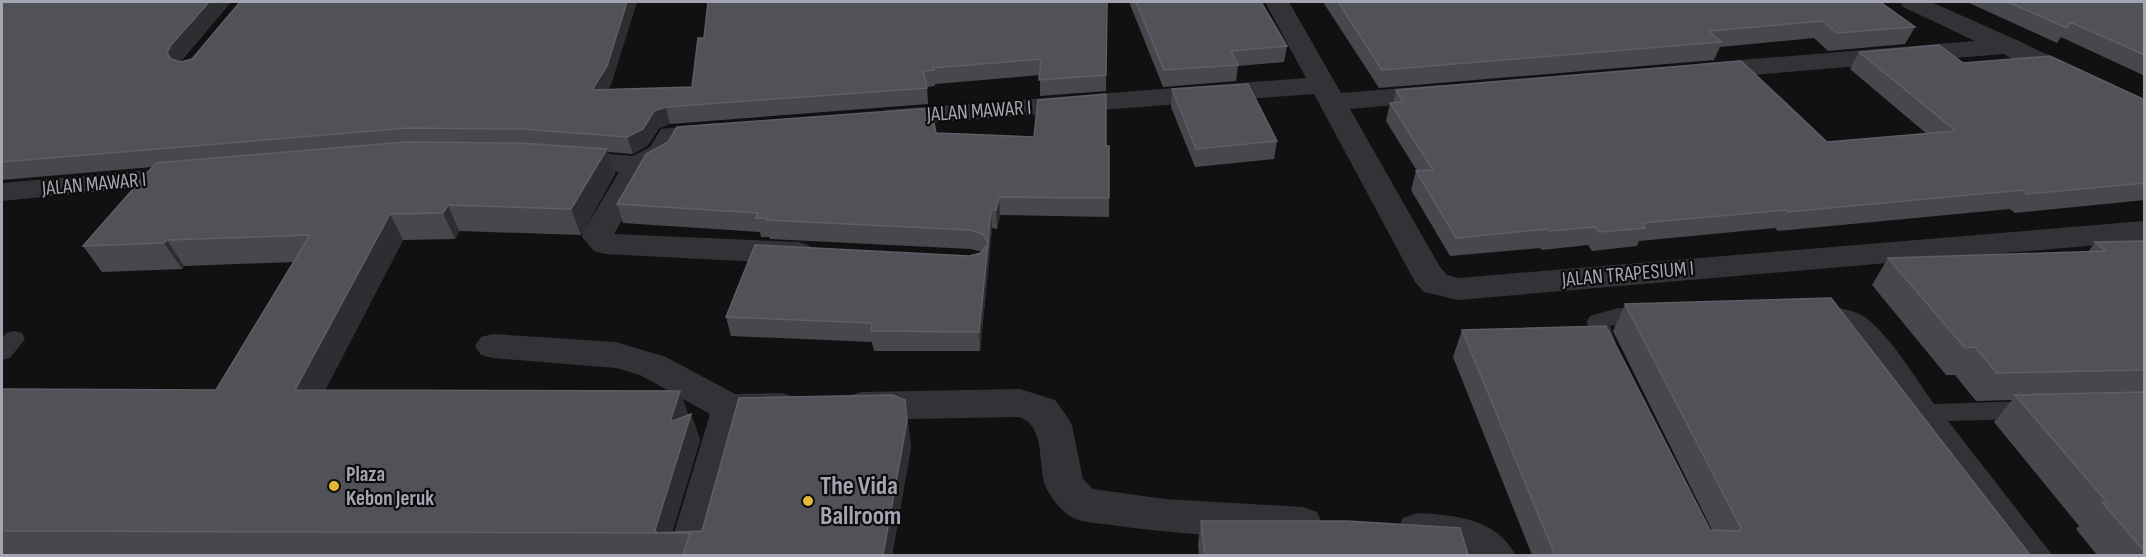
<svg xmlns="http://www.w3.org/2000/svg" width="2146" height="557" font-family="'Sofia Sans Condensed',sans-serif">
	<rect width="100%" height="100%" fill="#111112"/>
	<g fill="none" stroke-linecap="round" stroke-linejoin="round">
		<path fill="#323237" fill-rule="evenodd" d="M1818,306C1831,306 1852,309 1863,316C1888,332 1916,379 1934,404L2030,401L2038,404L2042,410L2038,416L2030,419L1948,421L2053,556H2024L1920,419L1868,347L1847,326L1810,318L1807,313L1810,308Z
			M1618,308L1657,311L1660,316L1657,321L1610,326L1618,351L1615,357L1607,359L1599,357L1590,338L1587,321L1590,316Z
			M14,331L22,333L25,339L10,358L2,360V338L6,333Z"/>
		<path fill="#323237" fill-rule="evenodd" d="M1265,2H1289L1341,93L1440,85L1450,87L1454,93L1450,99L1440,101L1350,109L1440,267L1447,275L1458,278L2144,221V241L1458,300L1424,292L1415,282L1314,94L887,126L877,124L873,118L877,112L887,110L1306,78Z
			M1900,2H1931L2019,41L2144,101V119L2134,117L2003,54L1704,79L1695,77L1691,71L1695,65L1704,63L1975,41L1903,7Z
			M716,123L726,126L730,132L726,138L681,143L672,158L650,171L614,234L799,242L810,246L815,253L810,260L799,264L605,254L594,251L582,237L583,232L619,172L559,166L554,160L559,154L569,151L633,156L650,147L661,129Z
			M185,167L196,170L200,176L196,182L2,201V183Z
			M493,334L616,342L666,357L735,394L782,393L795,397L801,407L795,417L782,421L745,422L709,556H667L710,414L640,375L616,368L493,358L481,355L475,346L481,337Z
			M1020,389L1055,400L1066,415L1072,425L1083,479L1093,489L1165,499L1303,507L1317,512L1323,524L1317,536L1303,541C1239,537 1175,534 1111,525C1098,523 1078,523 1067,514C1059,508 1049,495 1045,485C1038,463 1045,425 1019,417L861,420L848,416L843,406L848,396L861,392Z
			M1417,513C1454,515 1497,518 1516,556H1466L1458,551L1417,547L1403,542L1397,530L1403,518Z"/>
	</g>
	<path fill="#47484d" d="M2,2H231L180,62L612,82L607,90L692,87L1107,2L1106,91L1040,96V75L935,84V86L927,87L928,104L670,124L659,128L648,145L633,154L608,152L615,174L581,235L459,231L455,239L403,240L325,390L680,391L688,415L691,414L700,440L672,532L702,531L905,400L911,447L892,555H2V389L216,390L293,262L184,266L182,269L102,272L83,246L152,167L2,180Z
		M1129,2H1261L1287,46L1284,62L1238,66L1236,81L1163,87Z
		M1323,2H1880L1915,27L1905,44L1828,51L1814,38L1720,47L1714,60L1379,88Z
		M1967,2H2145V76L2061,37L2057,43Z
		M1859,52L1963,63L2145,100V200L2015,213L2010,209L1778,231L1775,228L1639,241L1637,246L1592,251L1588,245L1542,250L1540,248L1450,256L1411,190L1416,171H1417L1386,121L1390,103H1393L1396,90L1827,142L1927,134L1850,69Z
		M1172,89L1277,141L1274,159L1195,167L1171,107Z
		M936,133L1106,146L1109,198V217L1000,215L997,229L992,228L980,351H874L872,342L731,336L726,317L969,256L982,252L971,249L770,239L769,237H761L760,232L623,223L617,204Z
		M2145,241V555H2097L2076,529L2079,526L1994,422L2012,400L1976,401L1955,375H1946L1872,285L1888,258L2088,252L2095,242Z
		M1625,304L2030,555H1532L1453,357L1462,330L1710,530H1712L1613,331Z
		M1201,521L1468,555H1199L1198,545Z"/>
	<path fill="#2d2e31" d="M209,2H231L180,61L176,69L167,53L171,45Z
		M627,2H637L612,82L597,107L592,90Z
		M666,107L670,124L659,128L648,145L633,154L627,137L654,111Z
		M607,149L615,174L581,235L571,209Z
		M999,197L1000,215L997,229L996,210Z
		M448,205L459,231L455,239L443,213Z
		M991,210L992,228L989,262L988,243Z
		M390,214L403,240L312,416L295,390Z
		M167,240L184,266L182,269L164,243Z
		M988,244L989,263L980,351L979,332Z
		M680,391L688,417L670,422Z
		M905,400L911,447L892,555H883Z
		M691,414L700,440L672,533H656L655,530Z"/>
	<path fill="#515258" stroke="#5e5f66" stroke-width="1.5" d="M2,2H209L171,45L167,53L171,59L181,62L192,59L240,2H627L607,66L592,90L692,87L698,38H704L708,2H1107L1106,75L1039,80L1041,59L933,68L934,70L923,71L927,88L666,107L654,111L643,129L627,137L523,129L407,128L2,162Z
		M1136,2H1261L1287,46L1231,51L1238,65L1164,70Z
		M1338,2H1880L1915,27L1837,33L1822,21L1709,31L1721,42L1382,70Z
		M2008,2H2145V55L2070,22L2067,28Z
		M1939,45L1963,63L2050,56L2145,100V183L2027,194L2023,190L1787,212L1785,210L1642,223L1645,228L1599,232L1595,227L1548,231L1547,229L1456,238L1416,171L1433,170L1390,103L1403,102L1396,90L1741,61L1827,142L1956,131L1859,52Z
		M1248,84L1277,141L1196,149L1172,89Z
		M1106,94V146H1109V198L999,197L996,210H991L988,243L983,234L970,230L766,220L767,218H756L758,213L617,204L646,154L668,142L677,127L931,108L936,133L1034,137L1038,100Z
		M404,142L519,143L607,149L571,209L448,205L443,213L390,214L295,390L680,391L670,422L691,414L655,530L657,533L702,531L739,398L893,395L905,400L907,421L883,555H683L690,533L2,531V389L216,390L310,235L167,240L164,243L83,246L156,163Z
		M2145,241V370L1997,373L1975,347L1965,348L1888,258L2106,251L2095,242Z
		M988,244L979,332L871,331L872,323L726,317L755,245L969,256L981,253Z
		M1831,298L2030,555H1555L1462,330L1606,326L1710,530L1739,531L1741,528L1625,304Z
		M2145,392V552L2102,502H2107L2015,395Z
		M1201,521H1347L1460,528L1468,555H1205Z"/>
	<g fill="#e6b935" stroke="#0c0c0d" stroke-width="2">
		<circle cx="334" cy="486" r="6"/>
		<circle cx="808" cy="501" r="6"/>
	</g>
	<g text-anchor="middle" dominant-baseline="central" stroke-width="4.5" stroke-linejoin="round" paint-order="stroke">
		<g font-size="21" fill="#a3a6b2" stroke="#0c0c0d">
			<text transform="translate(979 111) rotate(-4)">JALAN MAWAR I</text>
			<text transform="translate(94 184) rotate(-5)">JALAN MAWAR I</text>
			<text transform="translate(1628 274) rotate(-5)">JALAN TRAPESIUM I</text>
		</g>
		<g font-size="21" font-weight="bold" fill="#a3a6b2" stroke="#0c0c0d" text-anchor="start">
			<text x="346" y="474">Plaza<tspan x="346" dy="24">Kebon Jeruk</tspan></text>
		</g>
		<g font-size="26" font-weight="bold" fill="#a3a6b2" stroke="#0c0c0d" text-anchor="start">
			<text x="820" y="486">The Vida<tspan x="820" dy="30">Ballroom</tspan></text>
		</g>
	</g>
	<rect width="2146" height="557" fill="none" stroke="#a3a6b2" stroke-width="6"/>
</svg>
